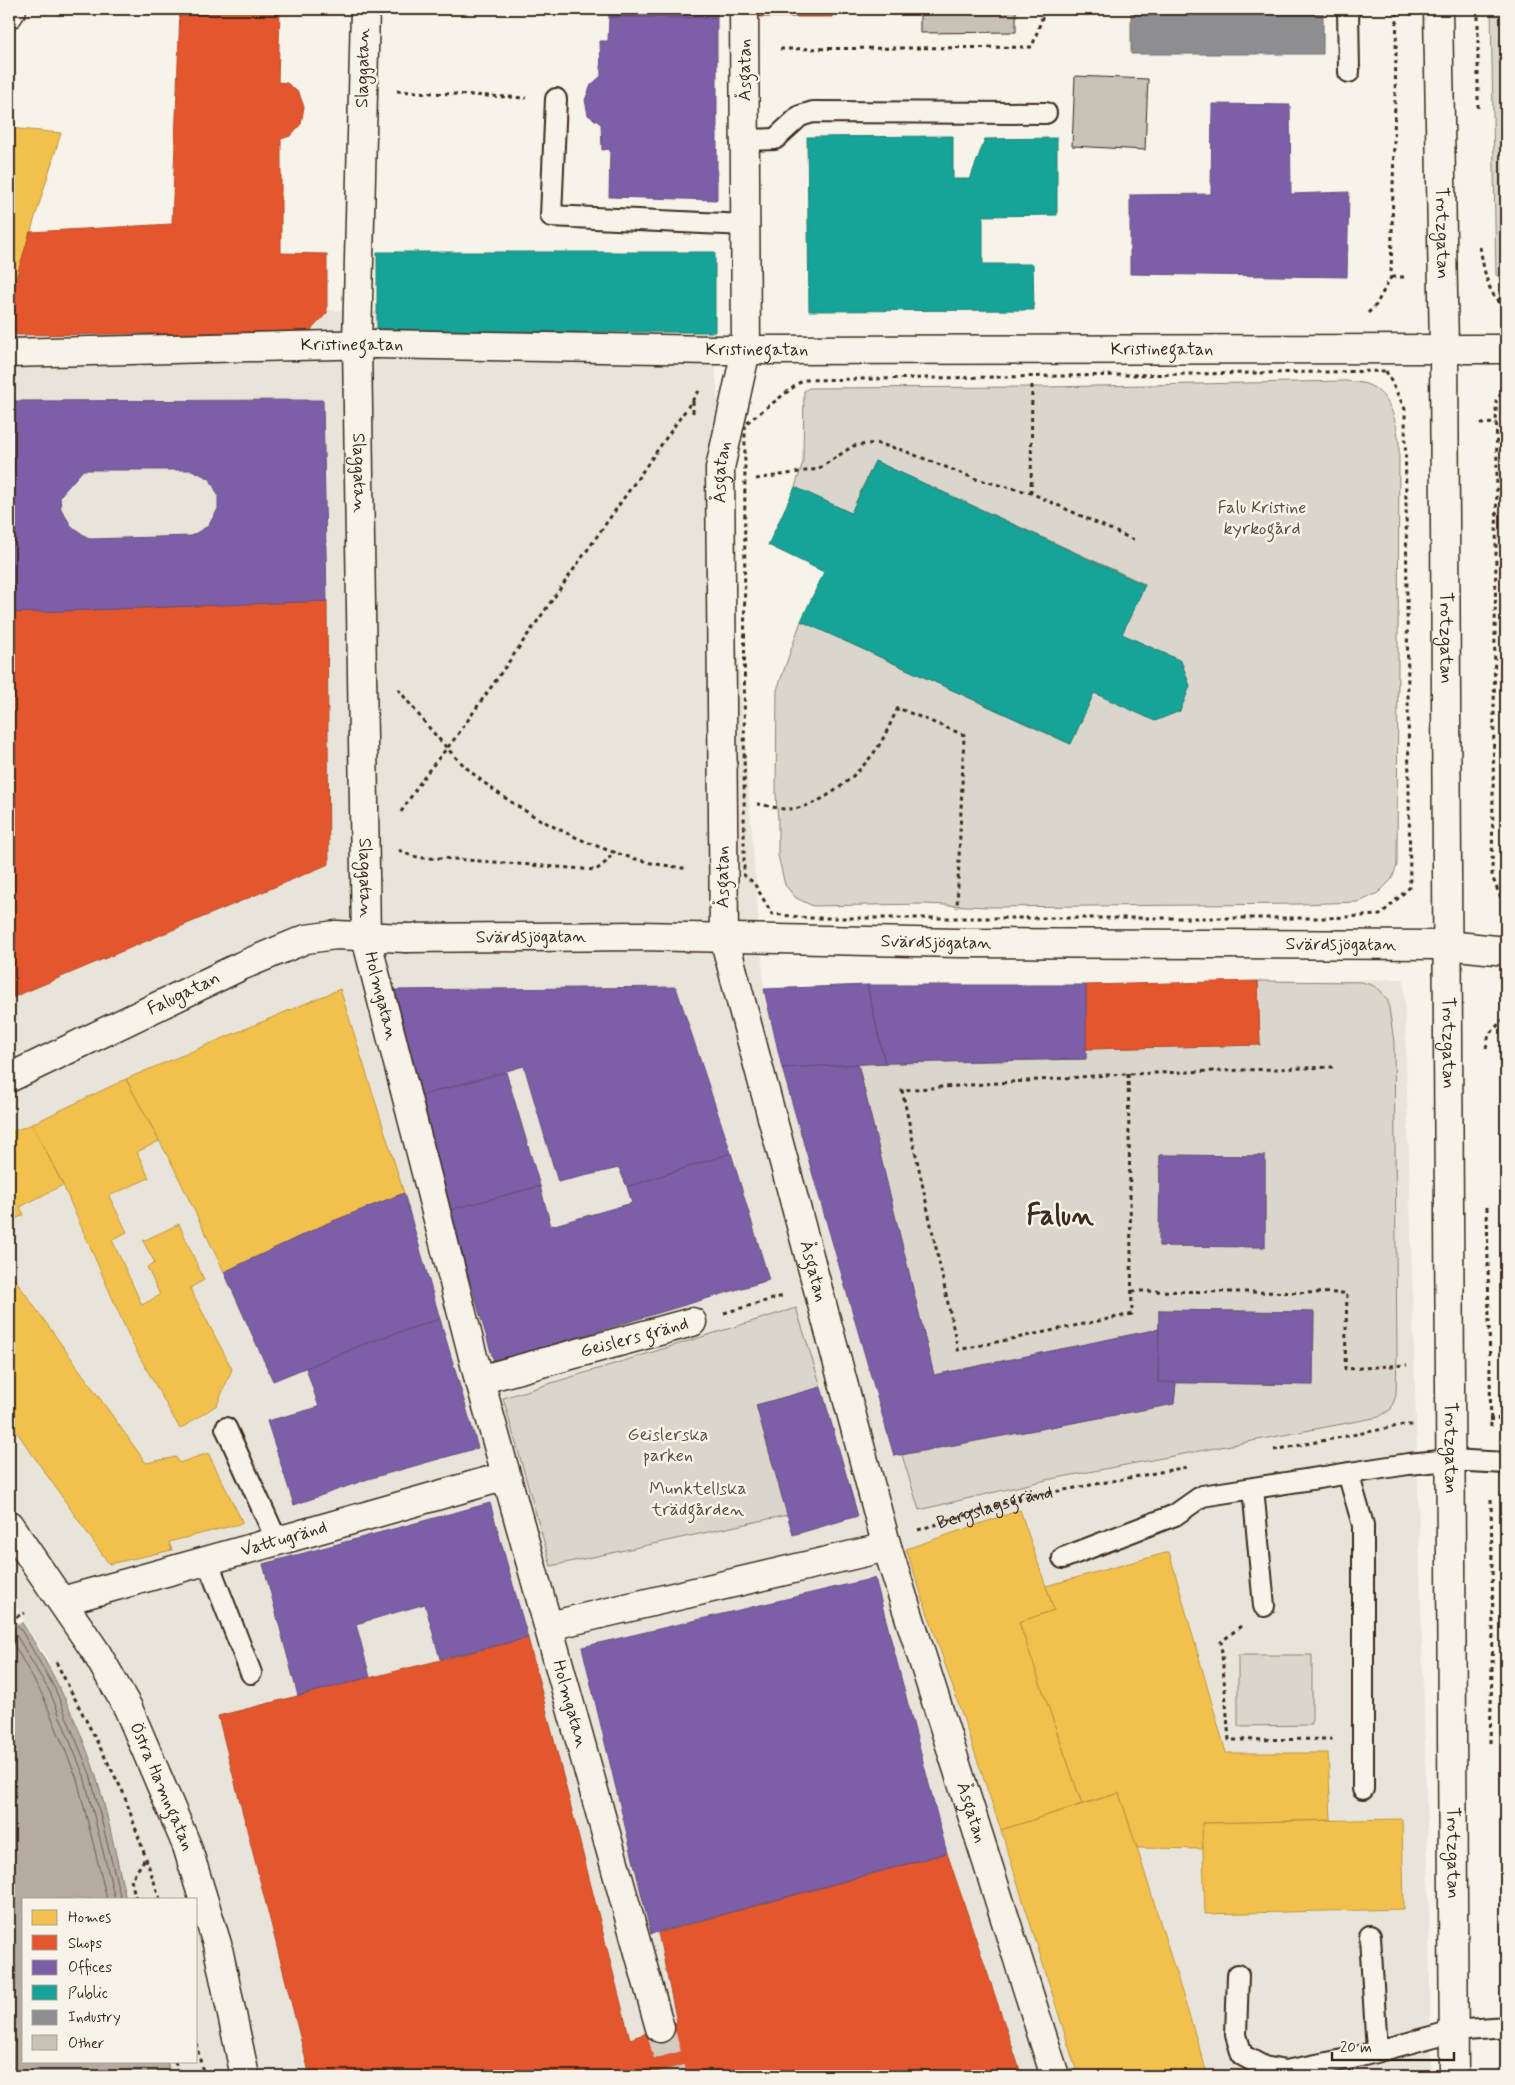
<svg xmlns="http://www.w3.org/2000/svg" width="1515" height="2085" font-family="Mynerve,sans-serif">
	<rect width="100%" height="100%" fill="#f7f3e8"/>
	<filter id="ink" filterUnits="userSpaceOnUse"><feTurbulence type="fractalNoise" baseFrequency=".02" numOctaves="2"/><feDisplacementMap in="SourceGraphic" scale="10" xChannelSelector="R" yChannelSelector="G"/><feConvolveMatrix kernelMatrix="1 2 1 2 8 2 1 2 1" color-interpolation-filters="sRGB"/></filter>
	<g filter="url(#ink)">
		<path fill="#e9e4d9" d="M9,309L328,310L712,325L764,988L867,985H1086L1404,979L1429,1899L1431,2076H167L164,2061H196V1899H127L46,1656L9,1600Z"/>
		<path fill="#dbd6cb" stroke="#8b8074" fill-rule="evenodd" d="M1491,9H1506V282L1496,275Z
			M1346,381C1352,382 1359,382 1366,384C1390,392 1397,422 1399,444L1397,865L1392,879L1378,893L1359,902L1299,904L989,907L923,904L813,906L796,898L785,885L778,855V820L776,796L777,690L801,621L1070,744L1094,693L1180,711L1190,686L1181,661L1122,634L1145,584L875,461L851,513L795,487L803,462L804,391L809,388L1048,387Z
			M1258,981L1361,982L1372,985L1380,990L1388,1001L1394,1042L1397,1353L1396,1395L1391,1409L1379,1417L1046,1480L919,1510L902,1455L1174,1404L1176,1383L1313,1385L1314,1312L1159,1310V1329L934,1375L858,1064L1086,1059V1049L1260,1045ZM1160,1155L1265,1156V1247L1159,1246Z
			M796,1308L821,1387L756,1405L787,1515L551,1566L503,1398Z
			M1238,1655H1312V1725L1238,1726Z"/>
		<path fill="#b4aca0" stroke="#84786c" d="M9,1603C45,1655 75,1713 95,1773C108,1814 116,1857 126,1899H24V2061H167L171,2076H9Z"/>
		<path fill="#f7f3e8" d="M13,1604L24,1621L9,1629V1606Z"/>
		<path fill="#f2c14e" stroke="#bb9440" d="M9,128L61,133L9,302Z
			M1504,419H1506V489Z
			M340,989L404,1193L328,1223L224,1272L173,1166L126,1079Z
			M126,1079L159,1141L137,1152L149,1178L109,1196L127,1232L112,1240L142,1305L160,1295L147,1267L155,1263L143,1241L179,1224L204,1280L190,1288L232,1369L217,1405L180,1429L132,1343L63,1185L32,1124Z
			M32,1124L63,1185L20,1207L24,1215L9,1222V1133Z
			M9,1271L146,1463L176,1457L179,1463L208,1453L243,1523L169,1542L172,1550L109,1564L9,1421Z
			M1020,1510L1054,1610L1019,1622L1082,1804L1001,1830L906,1549Z
			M1169,1552L1226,1753H1328L1331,1820L1202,1823L1203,1849L1137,1848L1119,1793L1082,1804L1019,1622L1054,1610L1046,1586Z
			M1119,1793L1137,1848L1208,2076H1078L1001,1830Z
			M1402,1819L1404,1909L1205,1914L1202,1823Z"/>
		<path fill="#e4572e" stroke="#b14a29" d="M180,9H280L278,82L287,83L299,93L304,107L301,124L290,136L281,139V253L327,254V313L309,332L9,335V302L30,232L172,224Z
			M758,9H832V17H758Z
			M327,601L329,864L9,999V613Z
			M1258,981L1260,1045L1086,1049V985Z
			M528,1638L630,2039L677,2022L658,1933L947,1853L1022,2076H310L218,1716Z"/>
		<path fill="#7b5ea7" stroke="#684e7e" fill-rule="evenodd" d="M608,9H717V18L609,17Z
			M609,17L717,18V200L609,197L610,149L602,150L601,124L588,115L585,100L591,85L601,76L600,41H608Z
			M1212,104L1290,105L1291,194L1349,192L1347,277L1130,274V195L1211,194Z
			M323,400L327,601L9,613V401ZM83,470H192L210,479L218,495V509L208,526L191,536L90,539L72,527L61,509L60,496Z
			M867,985L885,1063L782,1068L764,989Z
			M867,985H1086V1059L885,1063Z
			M676,987L731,1153L627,1187L619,1168L558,1182L524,1066L419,1096L392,990Z
			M858,1064L934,1375L1159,1329L1158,1382L1176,1383L1174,1404L894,1456L782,1068Z
			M506,1072L540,1186L449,1210L419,1096Z
			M731,1153L769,1280L494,1362L449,1210L540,1186L551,1226L632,1203L627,1187Z
			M1160,1155L1265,1156V1247L1159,1246Z
			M404,1193L440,1319L372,1341L273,1381L224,1272L328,1223Z
			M1159,1310L1314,1312L1313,1385L1158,1382Z
			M440,1319L478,1448L368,1479L294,1505L267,1421L319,1407L306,1368L372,1341Z
			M821,1387L858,1516L793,1535L756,1405Z
			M490,1503L528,1638L440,1659L425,1604L356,1624L370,1677L298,1696L263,1564Z
			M875,1578L947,1853L651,1934L582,1647Z"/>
		<path fill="#17a398" stroke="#227f73" d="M953,136V179H970L985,139L1057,138V215L983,216V264H1033L1034,310L809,311L807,137Z
			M377,252H715V332H377Z
			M875,461L1145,585L1122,634L1181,661L1190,686L1180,711L1155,721L1094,693L1071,744L801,621L824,572L768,545L795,487L851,513Z"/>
		<path fill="#8d8d92" stroke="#746f6f" d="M1131,12H1323V54H1131Z"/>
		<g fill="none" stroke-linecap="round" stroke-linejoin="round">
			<path stroke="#6b5e52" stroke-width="1" d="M9,1612L23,1633L55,1689L90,1774L121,1899
				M9,1623L50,1692L84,1776L115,1899
				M9,1636L43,1696L77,1779L107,1899"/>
		</g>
		<path fill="#c8c1b6" stroke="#3b2a1e" d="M920,9H1016V32L920,33Z
			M1075,76L1148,79L1145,150L1072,146Z"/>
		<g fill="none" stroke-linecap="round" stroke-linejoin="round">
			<path stroke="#d1cbc0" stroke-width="28" stroke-dasharray="28 14" stroke-linecap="butt" d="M660,2028L673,2076"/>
			<defs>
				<path id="service" d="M1348,9L1349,72
					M556,99L551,216L746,225
					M745,140L775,139L800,116L813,112L1046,113
					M226,1428L277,1541
					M1348,1473L1363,1525V1789
					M1253,1488L1264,1606
					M1063,1558L1175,1515L1202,1496L1408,1464L1450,1460L1506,1463
					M207,1560L251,1673
					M1370,1936L1377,2051
					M1238,1975L1236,2035L1242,2055L1264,2067L1285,2071L1353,2058L1453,2031L1506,2027"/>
				<g id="pedestrian">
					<path id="s2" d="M365,9L357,343L366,938L479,1380"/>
					<path d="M9,353L375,344"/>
					<path id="s3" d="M724,938L887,1547L1055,2076"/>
					<path id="s4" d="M9,1078L241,966L306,939L336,935L406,938"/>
					<path id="s5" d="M475,1363L660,2028"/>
					<path id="s6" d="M479,1380L692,1322"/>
					<path d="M306,1533L506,1476"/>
					<path d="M549,1626L887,1547"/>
				</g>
				<g id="minor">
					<path d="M9,14L12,9"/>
					<path id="s7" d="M377,344L715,350L1506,349"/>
					<path id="s8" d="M406,938L640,936L958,943L1447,945"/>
					<path id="s9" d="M724,938L720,468L746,350L744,9"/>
					<path id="s10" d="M9,1525L96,1652L128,1708L187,1846L217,1944L245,2076"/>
					<path d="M62,1601L306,1533"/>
				</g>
				<g id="tertiary">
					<path id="s11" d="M1438,9L1444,350L1454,2076"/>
					<path d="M1447,945L1506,951"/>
				</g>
			</defs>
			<use href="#service" stroke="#3b2a1e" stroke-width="24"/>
			<use href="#pedestrian" stroke="#3b2a1e" stroke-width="31"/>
			<use href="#minor" stroke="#3b2a1e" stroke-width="31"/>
			<use href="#tertiary" stroke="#3b2a1e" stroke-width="31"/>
			<g stroke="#3b2a1e" stroke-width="3" stroke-dasharray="4 4" stroke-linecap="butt">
				<path d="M780,49L1032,47L1045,9"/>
				<path d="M397,91L526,98"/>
				<path d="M1478,108V9"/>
				<path d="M1480,247C1484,269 1487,295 1506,309"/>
				<path d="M1392,277H1408"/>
				<path d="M1497,301L1506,294"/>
				<path d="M1368,313L1376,305L1391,277L1397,9"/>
				<path d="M1386,371L1405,409L1410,887L1380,915L1327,918H810L772,914L754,883L744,875L745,424L803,380Z"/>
				<path d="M1506,387L1496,401L1497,470L1492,876L1502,901L1506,902"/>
				<path d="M693,401V417"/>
				<path d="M1480,424L1497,423"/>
				<path d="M756,479L818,469L853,446L875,443L902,450L976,479L1031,493L1134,540"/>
				<path d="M1031,493L1032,384"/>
				<path d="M398,689C422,719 447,752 477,777C525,816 583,845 643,861C658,865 673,866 688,869"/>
				<path d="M757,804C766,805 775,808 784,809C819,811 860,774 878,747C886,735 891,721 898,708L964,735L957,908"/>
				<path d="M401,812L425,775L456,737L699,391"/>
				<path d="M399,850C413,858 426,859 441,858L596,870L606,862L615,851"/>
				<path d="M1486,1048L1489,1034L1506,1017"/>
				<path d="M1128,1074L1132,1314L958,1350L902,1090L1107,1075L1128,1074L1333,1067"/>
				<path d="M1487,1207L1491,1431"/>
				<path d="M1132,1291L1347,1293L1345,1369L1407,1365"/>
				<path d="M724,1313L783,1296"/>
				<path d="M1489,1420L1506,1417"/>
				<path d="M1274,1450L1404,1425H1415"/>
				<path id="s1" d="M918,1530L1021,1498L1187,1467"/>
				<path d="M9,1620L25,1613"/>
				<path d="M1241,1626L1221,1642L1229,1740L1332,1739"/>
				<path d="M56,1662L123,1792L160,1899"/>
				<path d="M1490,1743L1493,1631L1491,1495"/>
				<path d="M136,1899L131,1880L146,1857"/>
				<path d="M196,2043L204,2076"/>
				<path d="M175,2061L179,2076"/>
			</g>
			<use href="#service" stroke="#f7f3e8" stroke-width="20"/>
			<use href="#pedestrian" stroke="#f7f3e8" stroke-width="28"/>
			<use href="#minor" stroke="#f7f3e8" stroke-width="28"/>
			<use href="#tertiary" stroke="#f7f3e8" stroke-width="28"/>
		</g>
	</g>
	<g text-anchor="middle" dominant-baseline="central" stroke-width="5" stroke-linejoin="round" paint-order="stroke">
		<g font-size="18" fill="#3b2a1e" stroke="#f7f3e8">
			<text transform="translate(363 68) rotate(-89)">Slaggatan</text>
			<text transform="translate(745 70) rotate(-90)">Åsgatan</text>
			<text stroke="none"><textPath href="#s11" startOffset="224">Trotzgatan</textPath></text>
			<text x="352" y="345">Kristinegatan</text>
			<text stroke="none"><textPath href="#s7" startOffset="380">Kristinegatan</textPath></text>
			<text stroke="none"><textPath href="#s7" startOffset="785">Kristinegatan</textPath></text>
			<text stroke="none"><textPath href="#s9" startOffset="466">Åsgatan</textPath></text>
			<text stroke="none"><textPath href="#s2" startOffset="464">Slaggatan</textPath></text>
			<text stroke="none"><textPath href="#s11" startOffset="629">Trotzgatan</textPath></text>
			<text transform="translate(723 877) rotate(-90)">Åsgatan</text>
			<text stroke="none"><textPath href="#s2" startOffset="869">Slaggatan</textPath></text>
			<text stroke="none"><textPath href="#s8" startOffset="125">Svärdsjögatan</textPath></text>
			<text stroke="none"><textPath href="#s8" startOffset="530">Svärdsjögatan</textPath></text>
			<text stroke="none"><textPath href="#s8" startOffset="935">Svärdsjögatan</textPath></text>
			<text stroke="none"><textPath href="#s4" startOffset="194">Falugatan</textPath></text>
			<text stroke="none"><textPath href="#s2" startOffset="989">Holmgatan</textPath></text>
			<text stroke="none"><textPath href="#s11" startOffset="1034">Trotzgatan</textPath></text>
			<text stroke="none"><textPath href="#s3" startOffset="345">Åsgatan</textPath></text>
			<text stroke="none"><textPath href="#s6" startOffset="161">Geislers gränd</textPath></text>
			<text stroke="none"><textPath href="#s11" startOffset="1439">Trotzgatan</textPath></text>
			<text stroke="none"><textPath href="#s1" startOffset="80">Bergslagsgränd</textPath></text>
			<text transform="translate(284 1539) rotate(-16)">Vattugränd</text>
			<text stroke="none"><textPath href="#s5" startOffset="354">Holmgatan</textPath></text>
			<text stroke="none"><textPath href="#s10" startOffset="304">Östra Hamngatan</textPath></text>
			<text stroke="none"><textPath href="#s3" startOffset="909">Åsgatan</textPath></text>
			<text stroke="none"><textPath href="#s11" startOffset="1844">Trotzgatan</textPath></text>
		</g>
		<g font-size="18" fill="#5b4c41" stroke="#f7f3e8">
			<text x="1262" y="508">Falu Kristine<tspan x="1262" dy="21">kyrkogård</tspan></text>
			<text x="668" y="1435">Geislerska<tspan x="668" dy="21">parken</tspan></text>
			<text x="698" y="1489">Munktellska<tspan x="698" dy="21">trädgården</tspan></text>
		</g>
		<g font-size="28" font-weight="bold" fill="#3b2a1e" stroke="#f7f3e8">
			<text x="1060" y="1216">Falun</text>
		</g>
	</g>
	<rect width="1515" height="2085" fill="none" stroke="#f7f3e8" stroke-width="30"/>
	<rect x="15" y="15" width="1485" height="2055" fill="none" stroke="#3b2a1e" stroke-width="2" filter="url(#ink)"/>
	<rect x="22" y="1898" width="175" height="165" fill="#f7f3e8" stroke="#aca397"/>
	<rect x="32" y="1910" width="25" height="15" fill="#f2c14e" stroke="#aca397"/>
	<text x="68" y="1922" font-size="15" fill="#3b2a1e">Homes</text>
	<rect x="32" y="1935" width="25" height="15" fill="#e4572e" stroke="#aca397"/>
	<text x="68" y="1948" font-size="15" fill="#3b2a1e">Shops</text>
	<rect x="32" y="1960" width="25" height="15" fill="#7b5ea7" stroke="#aca397"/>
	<text x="68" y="1972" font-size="15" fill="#3b2a1e">Offices</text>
	<rect x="32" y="1985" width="25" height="15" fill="#17a398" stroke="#aca397"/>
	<text x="68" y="1998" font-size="15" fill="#3b2a1e">Public</text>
	<rect x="32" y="2010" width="25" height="15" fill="#8d8d92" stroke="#aca397"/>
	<text x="68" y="2022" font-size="15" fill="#3b2a1e">Industry</text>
	<rect x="32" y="2035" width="25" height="15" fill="#c8c1b6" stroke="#aca397"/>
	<text x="68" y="2048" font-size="15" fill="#3b2a1e">Other</text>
	<path d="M1332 2052v8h122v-8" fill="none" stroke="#3b2a1e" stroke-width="2.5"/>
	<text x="1340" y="2052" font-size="15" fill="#3b2a1e" stroke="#f7f3e8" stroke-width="4" paint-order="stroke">20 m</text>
</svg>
